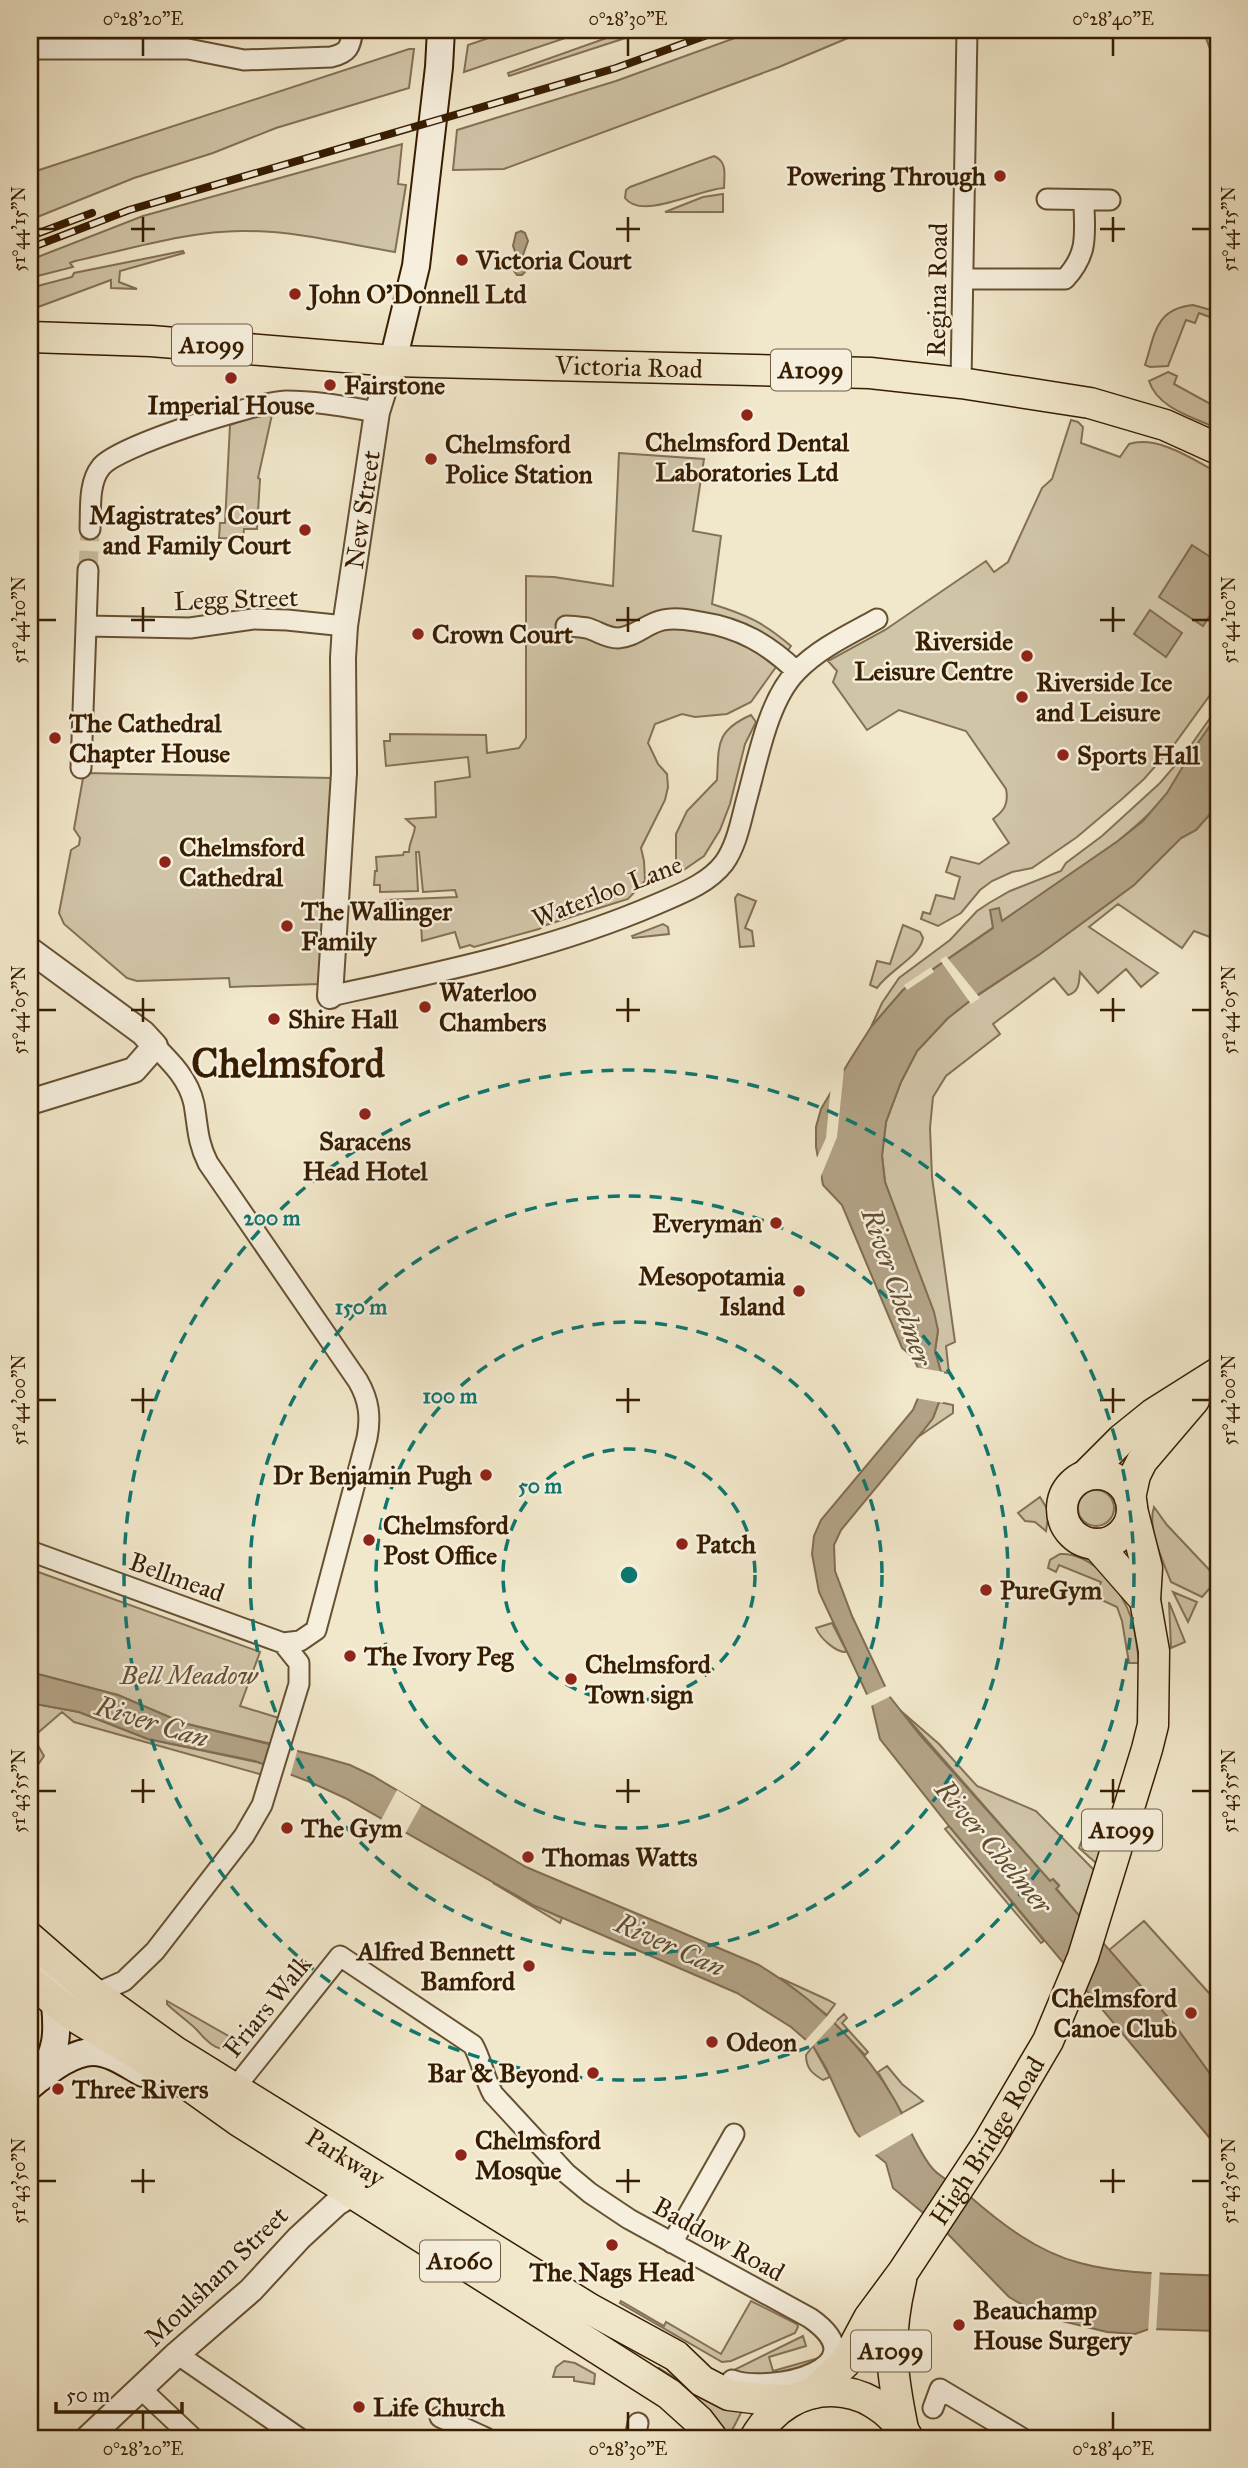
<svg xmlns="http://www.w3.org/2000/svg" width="1248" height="2468" font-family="'IM FELL Great Primer',serif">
	<rect width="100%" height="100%" fill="#f1e7ca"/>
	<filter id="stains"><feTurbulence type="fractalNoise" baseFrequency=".00286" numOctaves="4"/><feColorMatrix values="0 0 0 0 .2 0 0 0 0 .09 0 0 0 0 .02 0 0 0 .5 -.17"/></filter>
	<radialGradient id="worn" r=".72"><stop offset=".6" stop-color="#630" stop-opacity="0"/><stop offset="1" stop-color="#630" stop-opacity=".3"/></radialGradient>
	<path fill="#d1c5a8" stroke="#847154" stroke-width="2" d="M56,30H101L102,35L53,36Z
		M512,30H589L464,72L468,45Z
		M629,30H650L509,76L508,73Z
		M757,30H867L779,67L504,169L453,170L457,130L616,81Z
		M1203,30H1218V57L1210,49Z
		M409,49H414L409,88L276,128L213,153L134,178L30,220V173Z
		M402,144L398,184L406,185L395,252C346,244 296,231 246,231C191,230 130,249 75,261L70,263L73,267L30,278V260L143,216Z
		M714,156C728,162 724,175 724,188C699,189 642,221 625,198L626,190L630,187Z
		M723,194V212H665L703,197Z
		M183,251L184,253L120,271L119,282L137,289L111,288V280L30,310V288L72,277L74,273Z
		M1193,305L1218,312V320L1199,313L1195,323L1186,320L1168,366L1150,367L1145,365C1155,334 1155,309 1193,305Z
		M1168,372L1177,376L1174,384L1218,408V429C1194,417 1158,409 1149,381Z
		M273,410L258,478L260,479L257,529H244L243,539L219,538L220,523H225L230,425Z
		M1071,420L1078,422L1083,427L1081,443L1120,457L1129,444C1158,435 1194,460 1218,473V684L1173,746L1144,779L1122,799L1077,837L1032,868L1012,872L992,881L980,890L961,913L938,926L921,919L923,912L930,914L936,895L954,899L960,877L946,872L951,857L979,864L1009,843L993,819C1004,811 1009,804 1006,789L966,731L899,710L867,730L833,682L837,671L828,661L885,630L986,561L994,572L1008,562L1042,488L1052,479Z
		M619,453L704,459L693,531L721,536L712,604C747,615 763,622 791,646L751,702L727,714L695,717L682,714L655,724L648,743L658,764L667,774L668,787L665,800L641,848L644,861L645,881L628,899L546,925L539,929L474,947L470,945L460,948L455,932L422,941L421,922L425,921V915H419L418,913L386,914V900L457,897L455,890L423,892L419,852H416L418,891L380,892V885H374L375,871H377L376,857L403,855L404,852H409C409,842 414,837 415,827L406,819L436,817L435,782L470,777L468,757L386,766L384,741H390V734L486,735L487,753L519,748L526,738V576L554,577L613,586Z
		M1218,707V714C1200,740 1185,766 1168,792C1154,811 1136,826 1118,841L903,990L871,1027L882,1003L899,978L950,940L977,911L989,903L1010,891L1061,871L1066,863L1102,836L1160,783L1184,755Z
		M751,715L756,722L745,744L730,804L720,830L704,856L682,871L676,868V834L687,811L717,780C719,745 715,731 751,715Z
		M86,773L333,778L319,984L230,987L229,978L137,981L127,978L64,924L59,913L71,850L79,845L80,838L74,829L83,778Z
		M1218,805V940L1194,931L1182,948L1118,904L1089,927L1158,973L1141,987L1126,969L1098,993L1080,972C1079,981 1080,992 1068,995L1054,978L993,1024L1000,1034L946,1076L933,1097L930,1128L932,1177L955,1342L946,1346L949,1373L941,1372L935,1351L938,1330L885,1182L882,1155L886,1122L901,1082L917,1051L948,1018L971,1000L1040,954L1134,885L1181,838L1196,830Z
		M738,894L756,901L745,928L752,931L754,946L740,947L735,898Z
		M663,924L668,927L669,934L633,938L632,936Z
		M903,925L920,932L923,938C920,957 889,970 877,988L870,985L877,961L890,964Z
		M939,1402L953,1405V1413L918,1437L933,1418Z
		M1078 1508a18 18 0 1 1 36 0a18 18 0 1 1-36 0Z
		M1040,1497L1049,1512L1046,1531L1035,1522L1025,1521L1018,1513Z
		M1154,1507L1167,1525L1218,1579L1202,1597L1171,1582C1163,1561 1147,1529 1154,1507Z
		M1060,1554C1094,1553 1122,1590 1132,1620C1136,1634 1137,1649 1139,1663H1129L1122,1621L1117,1607L1095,1597L1101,1582L1059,1565L1056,1572L1048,1568L1050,1560Z
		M30,1569L260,1652L240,1706L279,1718L272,1744L183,1723L118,1695L30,1672Z
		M1173,1592L1197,1602L1188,1622Z
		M1169,1602L1185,1642L1171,1648Z
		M832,1623L847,1652C836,1653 820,1638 816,1628Z
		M30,1703L79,1712L148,1739L266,1764L263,1775L74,1722L62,1712L33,1737L44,1756L30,1776Z
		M901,1711L939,1744L977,1786L1036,1811L1094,1870L1079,1916L1056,1888L1059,1885L1053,1879L1050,1881Z
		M949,1826L1044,1941L1041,1943L945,1829Z
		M1082,1840L1102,1847L1096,1863L1079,1848Z
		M493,1883L562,1918L560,1923Z
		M1144,1921L1218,2003V2085L1174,2024L1109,1950Z
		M780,1978L828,2000L835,2004L827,2015Z
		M167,2001L239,2042C222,2058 208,2043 197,2030C188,2021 176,2013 167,2004Z
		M844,2014L847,2018L842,2023L868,2052L865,2055L834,2023Z
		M813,2046L830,2077L823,2080C813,2074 806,2069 806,2055Z
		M887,2066L902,2084L923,2101L902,2113L878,2072Z
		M621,2301L664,2326L666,2322L721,2354L751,2301L797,2324L798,2327L795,2333L731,2361L722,2362L620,2303Z
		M803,2336L806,2346L769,2357L773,2371L826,2356L825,2360L769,2379L730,2372Z
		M564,2361L575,2363L595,2374L594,2384L574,2381V2377H553L556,2367Z
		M659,2368L708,2399L743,2409L728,2438L657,2372Z"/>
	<path fill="#b2a285" stroke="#816d50" stroke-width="2" d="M521,231L525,233L528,241L523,255L526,271L522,275H517L514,271L516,254L513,246L516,233Z
		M1192,545L1218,562V603L1203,626L1159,597Z
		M1150,610L1182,633L1166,657L1134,634Z
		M1218,714V805L1196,830L1181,838L1134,885L1040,954L976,996L948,1018L917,1051L901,1082L886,1122L882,1156L885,1182L934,1312L938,1330L935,1351L941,1372L939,1402L933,1418L923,1431L841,1530L834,1545L835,1571L852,1616L890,1697L920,1735L1050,1881L1053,1879L1059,1886L1056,1889L1174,2024L1218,2085V2148L949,1826L880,1739L872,1705L819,1592L812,1554L814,1536L821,1520L913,1410L918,1398V1368L913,1357L902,1348L842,1205L823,1185L816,1147V1127L821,1109L850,1060L871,1027L903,990L993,928L990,910L999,908L1002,921L1118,841L1143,821L1167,793L1191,753Z
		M30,1672L118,1695L183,1723L322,1757L350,1765L373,1776L526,1867L759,1965C815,1999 861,2043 894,2099C905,2118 919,2154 933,2169C942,2179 957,2185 967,2194C1000,2223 1037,2252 1080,2263C1124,2275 1173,2273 1218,2276V2331L1149,2329L1135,2334L1107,2332L1058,2320L1031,2310L1009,2297L945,2231L893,2188L886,2163L871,2151L855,2131L826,2068L813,2046L791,2027L737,1993L535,1906L345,1798L310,1782L255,1761L148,1739L79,1712L30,1703Z"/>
	<path fill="#f1e7ca" d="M946,956L980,998L971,1004L940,960Z
		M931,967L934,972L907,990L904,985Z
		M844,1069L837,1137L821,1176L820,1186L815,1162L826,1138L831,1084L838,1072Z
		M914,1367L944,1372L943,1403L915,1398Z
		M889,1685L893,1695L869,1707L864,1696Z
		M273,1741L298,1748L290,1777L265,1768Z
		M397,1790L421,1805L405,1834L381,1820Z
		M830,2013L837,2020L810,2049L804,2042Z
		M906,2112L916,2131L872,2157L857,2139Z
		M1152,2267L1160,2268L1156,2333H1148Z"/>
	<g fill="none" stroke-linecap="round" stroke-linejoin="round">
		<path stroke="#ccbfa2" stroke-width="19" stroke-dasharray="19 10" stroke-linecap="butt" d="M88,570L90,529"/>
		<defs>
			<path id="minor" d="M30,49H188L244,60L331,57C349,53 350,47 353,30
				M1047,199L1110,200
				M964,279H1065C1090,252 1084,233 1084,200
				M961,383L967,30
				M90,529C91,509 88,483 101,467C117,446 257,402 286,401C317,401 347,407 377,412
				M86,626L190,628L253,619L287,620L345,626
				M566,626C573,626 580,627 587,628C598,631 606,638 618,638C635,637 647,623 663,620C676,617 689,620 701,622C740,628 768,644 796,671
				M81,768L88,570
				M330,996C440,972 553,949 657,904C680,894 708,884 724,863C737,845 741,820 747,798C758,759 768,700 797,671C819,648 850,634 877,619
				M155,1046C172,1063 189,1080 194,1104C198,1127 197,1141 208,1163L358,1381C369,1400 371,1417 367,1438L316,1630L300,1641L283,1643
				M30,1551L283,1643L299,1663V1684L262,1805L244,1836L155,1951L124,1981L106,1989L92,1992
				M234,2089L340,1956L473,2045C482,2061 484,2078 493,2094L566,2173L590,2193L629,2219L810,2318C882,2368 772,2394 732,2380
				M672,2243L734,2134
				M177,2354L299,2438
				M141,2389L193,2438
				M933,2408L940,2389L1022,2438
				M440,2417L486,2438
				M635,2438L638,2423"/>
			<g id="tertiary">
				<path d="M30,950L143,1033L155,1046L134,1070L30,1102"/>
				<path id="s1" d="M330,996L344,773L343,658L345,626L377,412L393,361"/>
				<path d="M88,2438L177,2354L251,2290L299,2238L337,2203L347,2197L359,2196"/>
			</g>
			<path id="secondary" d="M393,361L416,266L439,67L441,30
				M30,1958L81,2005L87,2015
				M40,2078C57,2050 58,2035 55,2004
				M30,2086C45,2073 71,2052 93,2052C111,2052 128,2065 143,2073"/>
			<g id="primary">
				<path id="s2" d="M30,337L151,341L393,361L870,373L961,383L1090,403L1165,425L1218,449"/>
				<circle cx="1097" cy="1509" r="35"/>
				<path d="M1086,1475L1122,1439L1153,1414L1218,1373"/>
				<path d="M1130,1498L1135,1475L1142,1461L1194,1400"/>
				<path d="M1096,1544L1145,1600"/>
				<path id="s3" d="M30,1938L92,1992L174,2051L590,2309L676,2356L702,2381L729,2395L761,2399L792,2400"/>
				<path d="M30,1982L75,2017L190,2086L239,2121L669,2394L699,2421L712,2438"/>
				<path d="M901,2280C887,2339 891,2370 903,2429"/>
				<path id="s4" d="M813,2393L845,2363L869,2318L903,2272L988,2143L1048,2041L1083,1957L1147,1749L1153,1725L1154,1651L1145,1600L1147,1568L1132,1509"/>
				<path d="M755,2438C791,2375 872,2376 908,2438"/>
			</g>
		</defs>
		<use href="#minor" stroke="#665032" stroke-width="23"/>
		<use href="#tertiary" stroke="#665032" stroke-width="28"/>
		<use href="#secondary" stroke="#371d00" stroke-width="30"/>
		<use href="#primary" stroke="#371d00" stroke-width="33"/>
		<use href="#minor" stroke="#f6efdd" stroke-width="19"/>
		<use href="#tertiary" stroke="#f6efdd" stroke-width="24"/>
		<use href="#secondary" stroke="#f6efdd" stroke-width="26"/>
		<use href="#primary" stroke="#f1e7ca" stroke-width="30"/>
		<defs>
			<path id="rail" d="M39,233L92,213
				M30,248L129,210L616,68L721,30"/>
		</defs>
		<use href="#rail" stroke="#371d00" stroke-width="8"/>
		<use href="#rail" stroke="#f6efdd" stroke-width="5" stroke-dasharray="16" stroke-linecap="butt"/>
	</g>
	<path fill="none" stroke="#371d00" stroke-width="2.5" d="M143,38V56M628,38V56M1113,38V56M143,217V242M628,217V242M1113,217V242M38,229H56M131,229H155M616,229H640M1100,229H1125M1192,229H1210M143,607V632M628,607V632M1113,607V632M38,620H56M131,620H155M616,620H640M1100,620H1125M1192,620H1210M143,998V1022M628,998V1022M1113,998V1022M38,1010H56M131,1010H155M616,1010H640M1100,1010H1125M1192,1010H1210M143,1388V1413M628,1388V1413M1113,1388V1413M38,1400H56M131,1400H155M616,1400H640M1100,1400H1125M1192,1400H1210M143,1779V1803M628,1779V1803M1113,1779V1803M38,1791H56M131,1791H155M616,1791H640M1100,1791H1125M1192,1791H1210M143,2169V2193M628,2169V2193M1113,2169V2193M38,2181H56M131,2181H155M616,2181H640M1100,2181H1125M1192,2181H1210M143,2412V2430M628,2412V2430M1113,2412V2430"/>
	<g fill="none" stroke="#0f766e" stroke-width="3.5" stroke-dasharray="12 9">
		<circle cx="629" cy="1575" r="126"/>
		<circle cx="629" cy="1575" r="253"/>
		<circle cx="629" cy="1575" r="379"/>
		<circle cx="629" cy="1575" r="505"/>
	</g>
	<g fill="#8f2418" stroke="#f6efdd" stroke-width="2.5">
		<circle cx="1000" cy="176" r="7"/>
		<circle cx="462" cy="260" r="7"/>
		<circle cx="295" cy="294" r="7"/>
		<circle cx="231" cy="378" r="7"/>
		<circle cx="330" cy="385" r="7"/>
		<circle cx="747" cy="415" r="7"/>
		<circle cx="431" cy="459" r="7"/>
		<circle cx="305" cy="530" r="7"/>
		<circle cx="418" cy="634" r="7"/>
		<circle cx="1027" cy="656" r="7"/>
		<circle cx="1022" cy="697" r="7"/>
		<circle cx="55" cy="738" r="7"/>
		<circle cx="1063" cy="755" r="7"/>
		<circle cx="165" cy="862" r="7"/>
		<circle cx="287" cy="926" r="7"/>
		<circle cx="425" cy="1007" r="7"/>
		<circle cx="274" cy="1019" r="7"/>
		<circle cx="365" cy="1114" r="7"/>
		<circle cx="776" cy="1223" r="7"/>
		<circle cx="799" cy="1291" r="7"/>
		<circle cx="486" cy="1475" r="7"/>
		<circle cx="369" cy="1540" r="7"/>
		<circle cx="682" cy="1544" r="7"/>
		<circle cx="986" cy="1590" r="7"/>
		<circle cx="350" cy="1656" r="7"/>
		<circle cx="571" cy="1679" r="7"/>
		<circle cx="287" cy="1828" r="7"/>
		<circle cx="528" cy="1857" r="7"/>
		<circle cx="529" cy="1966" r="7"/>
		<circle cx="1191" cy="2013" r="7"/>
		<circle cx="712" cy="2042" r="7"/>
		<circle cx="593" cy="2073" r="7"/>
		<circle cx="58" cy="2089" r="7"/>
		<circle cx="461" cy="2155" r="7"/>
		<circle cx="612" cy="2245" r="7"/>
		<circle cx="959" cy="2325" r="7"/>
		<circle cx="359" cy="2407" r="7"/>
	</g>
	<g text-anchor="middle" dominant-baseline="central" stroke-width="5" stroke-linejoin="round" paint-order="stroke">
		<g fill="#f6efdd" stroke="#705c42" stroke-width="2">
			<rect x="172" y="324.5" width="80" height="41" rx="5"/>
			<rect x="771" y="349.5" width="80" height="41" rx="5"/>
			<rect x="1082" y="1809.5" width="80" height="41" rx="5"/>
			<rect x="420" y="2240.5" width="80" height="41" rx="5"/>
			<rect x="851" y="2330.5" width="80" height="41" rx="5"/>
		</g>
		<g font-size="24" font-weight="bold" fill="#371d00">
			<text x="212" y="345">A1099</text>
			<text x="811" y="370">A1099</text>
			<text x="1122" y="1830">A1099</text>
			<text x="460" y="2261">A1060</text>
			<text x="891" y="2351">A1099</text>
		</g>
		<g font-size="26" font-weight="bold" fill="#371d00" stroke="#f6efdd" text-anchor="start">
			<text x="986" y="176" text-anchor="end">Powering Through</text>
			<text x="476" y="260">Victoria Court</text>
			<text x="309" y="294">John O'Donnell Ltd</text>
			<text x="344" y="385">Fairstone</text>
			<text x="231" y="405" text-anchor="middle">Imperial House</text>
			<text x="747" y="442" text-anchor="middle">Chelmsford Dental<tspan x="747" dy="30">Laboratories Ltd</tspan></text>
			<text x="445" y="444">Chelmsford<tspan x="445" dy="30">Police Station</tspan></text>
			<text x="291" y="515" text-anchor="end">Magistrates' Court<tspan x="291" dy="30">and Family Court</tspan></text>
			<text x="432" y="634">Crown Court</text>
			<text x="1013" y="641" text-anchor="end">Riverside<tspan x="1013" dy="30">Leisure Centre</tspan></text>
			<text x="1036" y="682">Riverside Ice<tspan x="1036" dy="30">and Leisure</tspan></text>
			<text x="69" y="723">The Cathedral<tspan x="69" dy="30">Chapter House</tspan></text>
			<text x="1077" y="755">Sports Hall</text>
			<text x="179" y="847">Chelmsford<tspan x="179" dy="30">Cathedral</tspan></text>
			<text x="301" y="911">The Wallinger<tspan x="301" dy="30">Family</tspan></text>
			<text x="439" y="992">Waterloo<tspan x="439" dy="30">Chambers</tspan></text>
			<text x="288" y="1019">Shire Hall</text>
			<text x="365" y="1141" text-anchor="middle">Saracens<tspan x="365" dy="30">Head Hotel</tspan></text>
			<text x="762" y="1223" text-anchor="end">Everyman</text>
			<text x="785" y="1276" text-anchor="end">Mesopotamia<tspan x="785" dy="30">Island</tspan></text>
			<text x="472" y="1475" text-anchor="end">Dr Benjamin Pugh</text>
			<text x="383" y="1525">Chelmsford<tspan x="383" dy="30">Post Office</tspan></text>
			<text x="696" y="1544">Patch</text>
			<text x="1000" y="1590">PureGym</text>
			<text x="364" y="1656">The Ivory Peg</text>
			<text x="585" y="1664">Chelmsford<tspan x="585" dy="30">Town sign</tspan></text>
			<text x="301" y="1828">The Gym</text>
			<text x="542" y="1857">Thomas Watts</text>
			<text x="515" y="1951" text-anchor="end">Alfred Bennett<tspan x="515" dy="30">Bamford</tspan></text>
			<text x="1177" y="1998" text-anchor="end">Chelmsford<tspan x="1177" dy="30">Canoe Club</tspan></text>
			<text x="726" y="2042">Odeon</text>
			<text x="579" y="2073" text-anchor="end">Bar &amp; Beyond</text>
			<text x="72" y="2089">Three Rivers</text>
			<text x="475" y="2140">Chelmsford<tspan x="475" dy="30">Mosque</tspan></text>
			<text x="612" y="2272" text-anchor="middle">The Nags Head</text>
			<text x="973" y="2310">Beauchamp<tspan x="973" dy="30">House Surgery</tspan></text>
			<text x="373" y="2407">Life Church</text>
		</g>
		<g font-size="26" fill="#371d00" stroke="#f6efdd">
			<text transform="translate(937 290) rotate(-89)">Regina Road</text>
			<text stroke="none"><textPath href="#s2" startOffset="600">Victoria Road</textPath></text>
			<text stroke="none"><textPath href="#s1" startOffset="488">New Street</textPath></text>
			<text transform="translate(236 599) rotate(-2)">Legg Street</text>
			<text transform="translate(607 891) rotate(-21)">Waterloo Lane</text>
			<text transform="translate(177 1577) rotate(20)">Bellmead</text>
			<text transform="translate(267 2006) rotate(-51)">Friars Walk</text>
			<text stroke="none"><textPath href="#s4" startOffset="308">High Bridge Road</textPath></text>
			<text stroke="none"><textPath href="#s3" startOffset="385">Parkway</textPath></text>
			<text transform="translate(719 2239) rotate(29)">Baddow Road</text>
			<text transform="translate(216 2276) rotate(-44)">Moulsham Street</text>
		</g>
		<g font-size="26" font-style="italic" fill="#654f32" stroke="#f6efdd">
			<text x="189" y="1675">Bell Meadow</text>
		</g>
		<g font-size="28" font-style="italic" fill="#624c2f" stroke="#f6efdd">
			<text transform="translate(897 1287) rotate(71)">River Chelmer</text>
			<text transform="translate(152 1722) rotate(17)">River Can</text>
			<text transform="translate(994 1847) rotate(50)">River Chelmer</text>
			<text transform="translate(670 1945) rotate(24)">River Can</text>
		</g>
		<g font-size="40" font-weight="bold" fill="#371d00" stroke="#f6efdd">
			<text x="288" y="1063">Chelmsford</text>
		</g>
	</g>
	<circle cx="629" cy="1575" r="10" fill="#0f766e" stroke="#f6efdd" stroke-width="3.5"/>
	<g font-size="21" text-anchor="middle" font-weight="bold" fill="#0f766e" stroke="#f6efdd" stroke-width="5" stroke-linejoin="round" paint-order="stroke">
		<text x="272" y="1225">200 m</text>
		<text x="361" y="1314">150 m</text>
		<text x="450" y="1403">100 m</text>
		<text x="540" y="1493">50 m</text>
	</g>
	<rect width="1248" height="2468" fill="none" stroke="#f1e7ca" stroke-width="77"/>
	<path d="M56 2402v10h126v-10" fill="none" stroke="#371d00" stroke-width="3.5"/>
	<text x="66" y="2402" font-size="21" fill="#371d00" stroke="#f6efdd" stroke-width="5" paint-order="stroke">50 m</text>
	<rect x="38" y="38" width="1172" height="2392" fill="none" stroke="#371d00" stroke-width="2.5"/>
	<g font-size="18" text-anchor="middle" fill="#371d00">
		<text x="143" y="25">0°28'20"E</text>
		<text x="628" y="25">0°28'30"E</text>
		<text x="1113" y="25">0°28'40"E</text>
		<text transform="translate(19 229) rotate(-90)" y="6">51°44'15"N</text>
		<text transform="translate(1229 229) rotate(-90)" y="6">51°44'15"N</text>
		<text transform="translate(19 620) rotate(-90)" y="6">51°44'10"N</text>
		<text transform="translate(1229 620) rotate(-90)" y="6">51°44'10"N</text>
		<text transform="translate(19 1010) rotate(-90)" y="6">51°44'05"N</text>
		<text transform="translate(1229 1010) rotate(-90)" y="6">51°44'05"N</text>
		<text transform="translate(19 1400) rotate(-90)" y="6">51°44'00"N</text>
		<text transform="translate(1229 1400) rotate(-90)" y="6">51°44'00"N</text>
		<text transform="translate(19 1791) rotate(-90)" y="6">51°43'55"N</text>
		<text transform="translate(1229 1791) rotate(-90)" y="6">51°43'55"N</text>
		<text transform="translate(19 2181) rotate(-90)" y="6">51°43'50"N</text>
		<text transform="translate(1229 2181) rotate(-90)" y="6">51°43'50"N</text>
		<text x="143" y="2455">0°28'20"E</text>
		<text x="628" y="2455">0°28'30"E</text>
		<text x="1113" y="2455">0°28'40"E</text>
	</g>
	<rect width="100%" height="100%" filter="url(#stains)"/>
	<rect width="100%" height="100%" fill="url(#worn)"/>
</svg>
